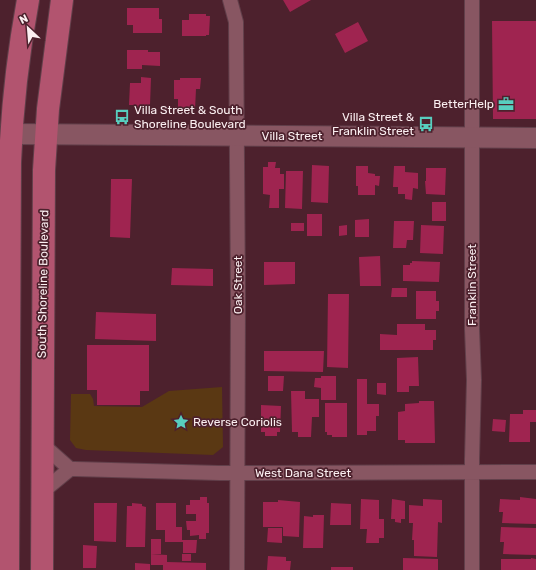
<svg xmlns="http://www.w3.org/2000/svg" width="536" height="570" font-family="Rubik,sans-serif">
	<rect width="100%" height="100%" fill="#4d212d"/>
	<path fill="#5a3813" d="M222,387L223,447L213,455L86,450L76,448L70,440L71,394H90L93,399L94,406L142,407L169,391Z"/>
	<path fill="#9f2450" d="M283,0H311L290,12Z
		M127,8H159V19H162V33H133V25H127Z
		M189,14H206V16H210L209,35H206V36H182V20H189Z
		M492,21H536V119H493Z
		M358,22L368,41L345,53L335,34Z
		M127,50H148V52H160V66L142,65V69H127Z
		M141,77L151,78L150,105H143V108H135V105H129L130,83H141Z
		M180,78H201L200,89H196L195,110H178V99H174V80H180Z
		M268,162H276L275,168H280V174H284V189H279V208H269L270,195L263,194V167H268Z
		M312,165L329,166L328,203L311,202Z
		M356,166H368V173L375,174V176H380L379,186L375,185V195H358V186H356Z
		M394,166H405V172L418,173V189L413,188L412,200L405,199V194H398V187H393Z
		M426,168H446L445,195L426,194L425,181H426Z
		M286,171H303L302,209L285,208Z
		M111,179H132L130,238L110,237Z
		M432,202H446V221H432Z
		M307,214H322V236H307Z
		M369,219V237H355V220Z
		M394,221H414L413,240H407L406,248H393Z
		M291,223H304V231H291Z
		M347,225V235L339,236V226Z
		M421,225L444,226L443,254L420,253Z
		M380,256L381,286H360L359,257Z
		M412,261L440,262L439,282L403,281V265H410V263H412Z
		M264,262H295V284L264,285Z
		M172,268L213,269V286L171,285Z
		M392,288H407V297H391Z
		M416,291H436V301H439V311H436V319H416Z
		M328,294H349L348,368L327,367Z
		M96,312L156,314V341L95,339Z
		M397,324H425V330H436V340H433V350H380V334L397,335Z
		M87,345H149V391H140V405H97V390H87Z
		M264,351H324L323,372L264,371Z
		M418,357L419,386H409V392H397V358Z
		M268,376H284L283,391H268Z
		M321,376H336V400H321V388L314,387L315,378H321Z
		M357,379H367V404H379V416H376V431H367V435H357Z
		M377,383H386V395L377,394Z
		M291,391H305V399H319V417H312L311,437H298V432H292Z
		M419,401H434L435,443H405V440H398V412L405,411V404L419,403Z
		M325,403H347V437H332V435H327V432H325Z
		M261,405L281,406L280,432H277V436H265V432H261Z
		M523,410H536V422H530V442H509L510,414H523Z
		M493,419L506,420L505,432L492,431Z
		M200,497H207V503H209V533H206V539H199V535L190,536V530H187L186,521H196V514H186V505H190V500H200Z
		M520,497L536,499V524L502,523L503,512H499L500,499L520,500Z
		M361,499L379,500V519H384V538H379V543H366L367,529H360Z
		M392,499L405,501V519H401V523L395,522V519H391Z
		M423,499L442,500V523L438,522L437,557L414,556V540H412L413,523H409V505L423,506Z
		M278,500L300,502L299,537L283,536V527H263V502H278Z
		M94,503H117L116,542L94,541Z
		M132,503L142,504V506L146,507L145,547H126L127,506H132Z
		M156,503H176V527H182V540H197L196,553H183V542H165V530H156Z
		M331,503L351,504V525H330Z
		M313,515H324L323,548H303L304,516L313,517Z
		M501,527L536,528V555L503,554L504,542H500Z
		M268,528H282V543L267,542Z
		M151,539H161V554H151Z
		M83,545L97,546L96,568H83Z
		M151,554L167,555V562L206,563V570H163V565H151Z
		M182,554H191V561H182Z
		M268,556L286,557V561H291L290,570H267Z
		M403,558L438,559V570H403Z
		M531,558L536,559V570H501V559H531Z
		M135,563L150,564V570H135Z
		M331,567H353V570H331Z"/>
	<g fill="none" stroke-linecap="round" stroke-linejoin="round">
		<defs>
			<path id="street" d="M230,0L236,22L238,302L237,570
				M43,445L70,469
				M42,492L70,469H75L219,473L536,472
				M472,570V459L474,380L472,329V0"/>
			<path id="secondary" d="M11,134L536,138"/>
			<path id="primary" d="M8,570L10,162C12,108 18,54 28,0
				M42,570L44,170L48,109L62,0"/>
		</defs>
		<use href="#street" stroke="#613f4a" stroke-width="16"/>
		<use href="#secondary" stroke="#613f4a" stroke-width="22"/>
		<use href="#primary" stroke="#613f4a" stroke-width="24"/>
		<use href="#street" stroke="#885662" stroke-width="14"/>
		<use href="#secondary" stroke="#885662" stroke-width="20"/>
		<use href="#primary" stroke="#b2546f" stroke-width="22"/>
	</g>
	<defs>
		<symbol id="office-bare" viewBox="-9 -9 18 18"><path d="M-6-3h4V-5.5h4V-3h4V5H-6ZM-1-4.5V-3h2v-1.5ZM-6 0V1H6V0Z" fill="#58cebf" stroke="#4d212d" stroke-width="2.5" paint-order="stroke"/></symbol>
		<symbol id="bus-bare" viewBox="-9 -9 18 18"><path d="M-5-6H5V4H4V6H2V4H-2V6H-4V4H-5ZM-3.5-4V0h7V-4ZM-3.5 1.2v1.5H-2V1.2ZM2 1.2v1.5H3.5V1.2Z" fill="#58cebf" stroke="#4d212d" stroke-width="2.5" paint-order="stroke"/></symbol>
		<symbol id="sight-bare" viewBox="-9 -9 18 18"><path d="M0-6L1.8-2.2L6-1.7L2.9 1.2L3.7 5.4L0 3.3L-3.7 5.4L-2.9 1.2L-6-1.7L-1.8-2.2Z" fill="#58cebf" stroke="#4d212d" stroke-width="2.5" paint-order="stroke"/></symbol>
	</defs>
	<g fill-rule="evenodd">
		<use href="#office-bare" x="495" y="93" width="22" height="22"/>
		<use href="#bus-bare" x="111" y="106" width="22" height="22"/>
		<use href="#bus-bare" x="415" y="113" width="22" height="22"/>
		<use href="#sight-bare" x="170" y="411" width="22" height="22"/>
	</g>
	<g text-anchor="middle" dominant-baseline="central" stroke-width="3.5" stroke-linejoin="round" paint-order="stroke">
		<g font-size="12" fill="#fbeff1" stroke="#4d212d" text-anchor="end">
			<text x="494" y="104">BetterHelp</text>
			<text x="134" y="110" text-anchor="start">Villa Street &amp; South<tspan x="134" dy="14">Shoreline Boulevard</tspan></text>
			<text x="414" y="117">Villa Street &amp;<tspan x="414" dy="14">Franklin Street</tspan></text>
			<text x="193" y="422" text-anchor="start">Reverse Coriolis</text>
		</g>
		<g font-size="12" fill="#fbeff1" stroke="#4d212d">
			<text x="292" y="136">Villa Street</text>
			<text transform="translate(43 284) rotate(-89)">South Shoreline Boulevard</text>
			<text transform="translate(238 285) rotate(-90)">Oak Street</text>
			<text transform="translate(472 285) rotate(-90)">Franklin Street</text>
			<text x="303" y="473">West Dana Street</text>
		</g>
	</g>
	<g transform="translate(28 28) rotate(334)" stroke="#4d212d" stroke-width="3" paint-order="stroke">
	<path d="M0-3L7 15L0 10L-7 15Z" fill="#fbeff1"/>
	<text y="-6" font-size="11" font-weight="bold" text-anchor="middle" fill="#fbeff1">N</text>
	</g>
</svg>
